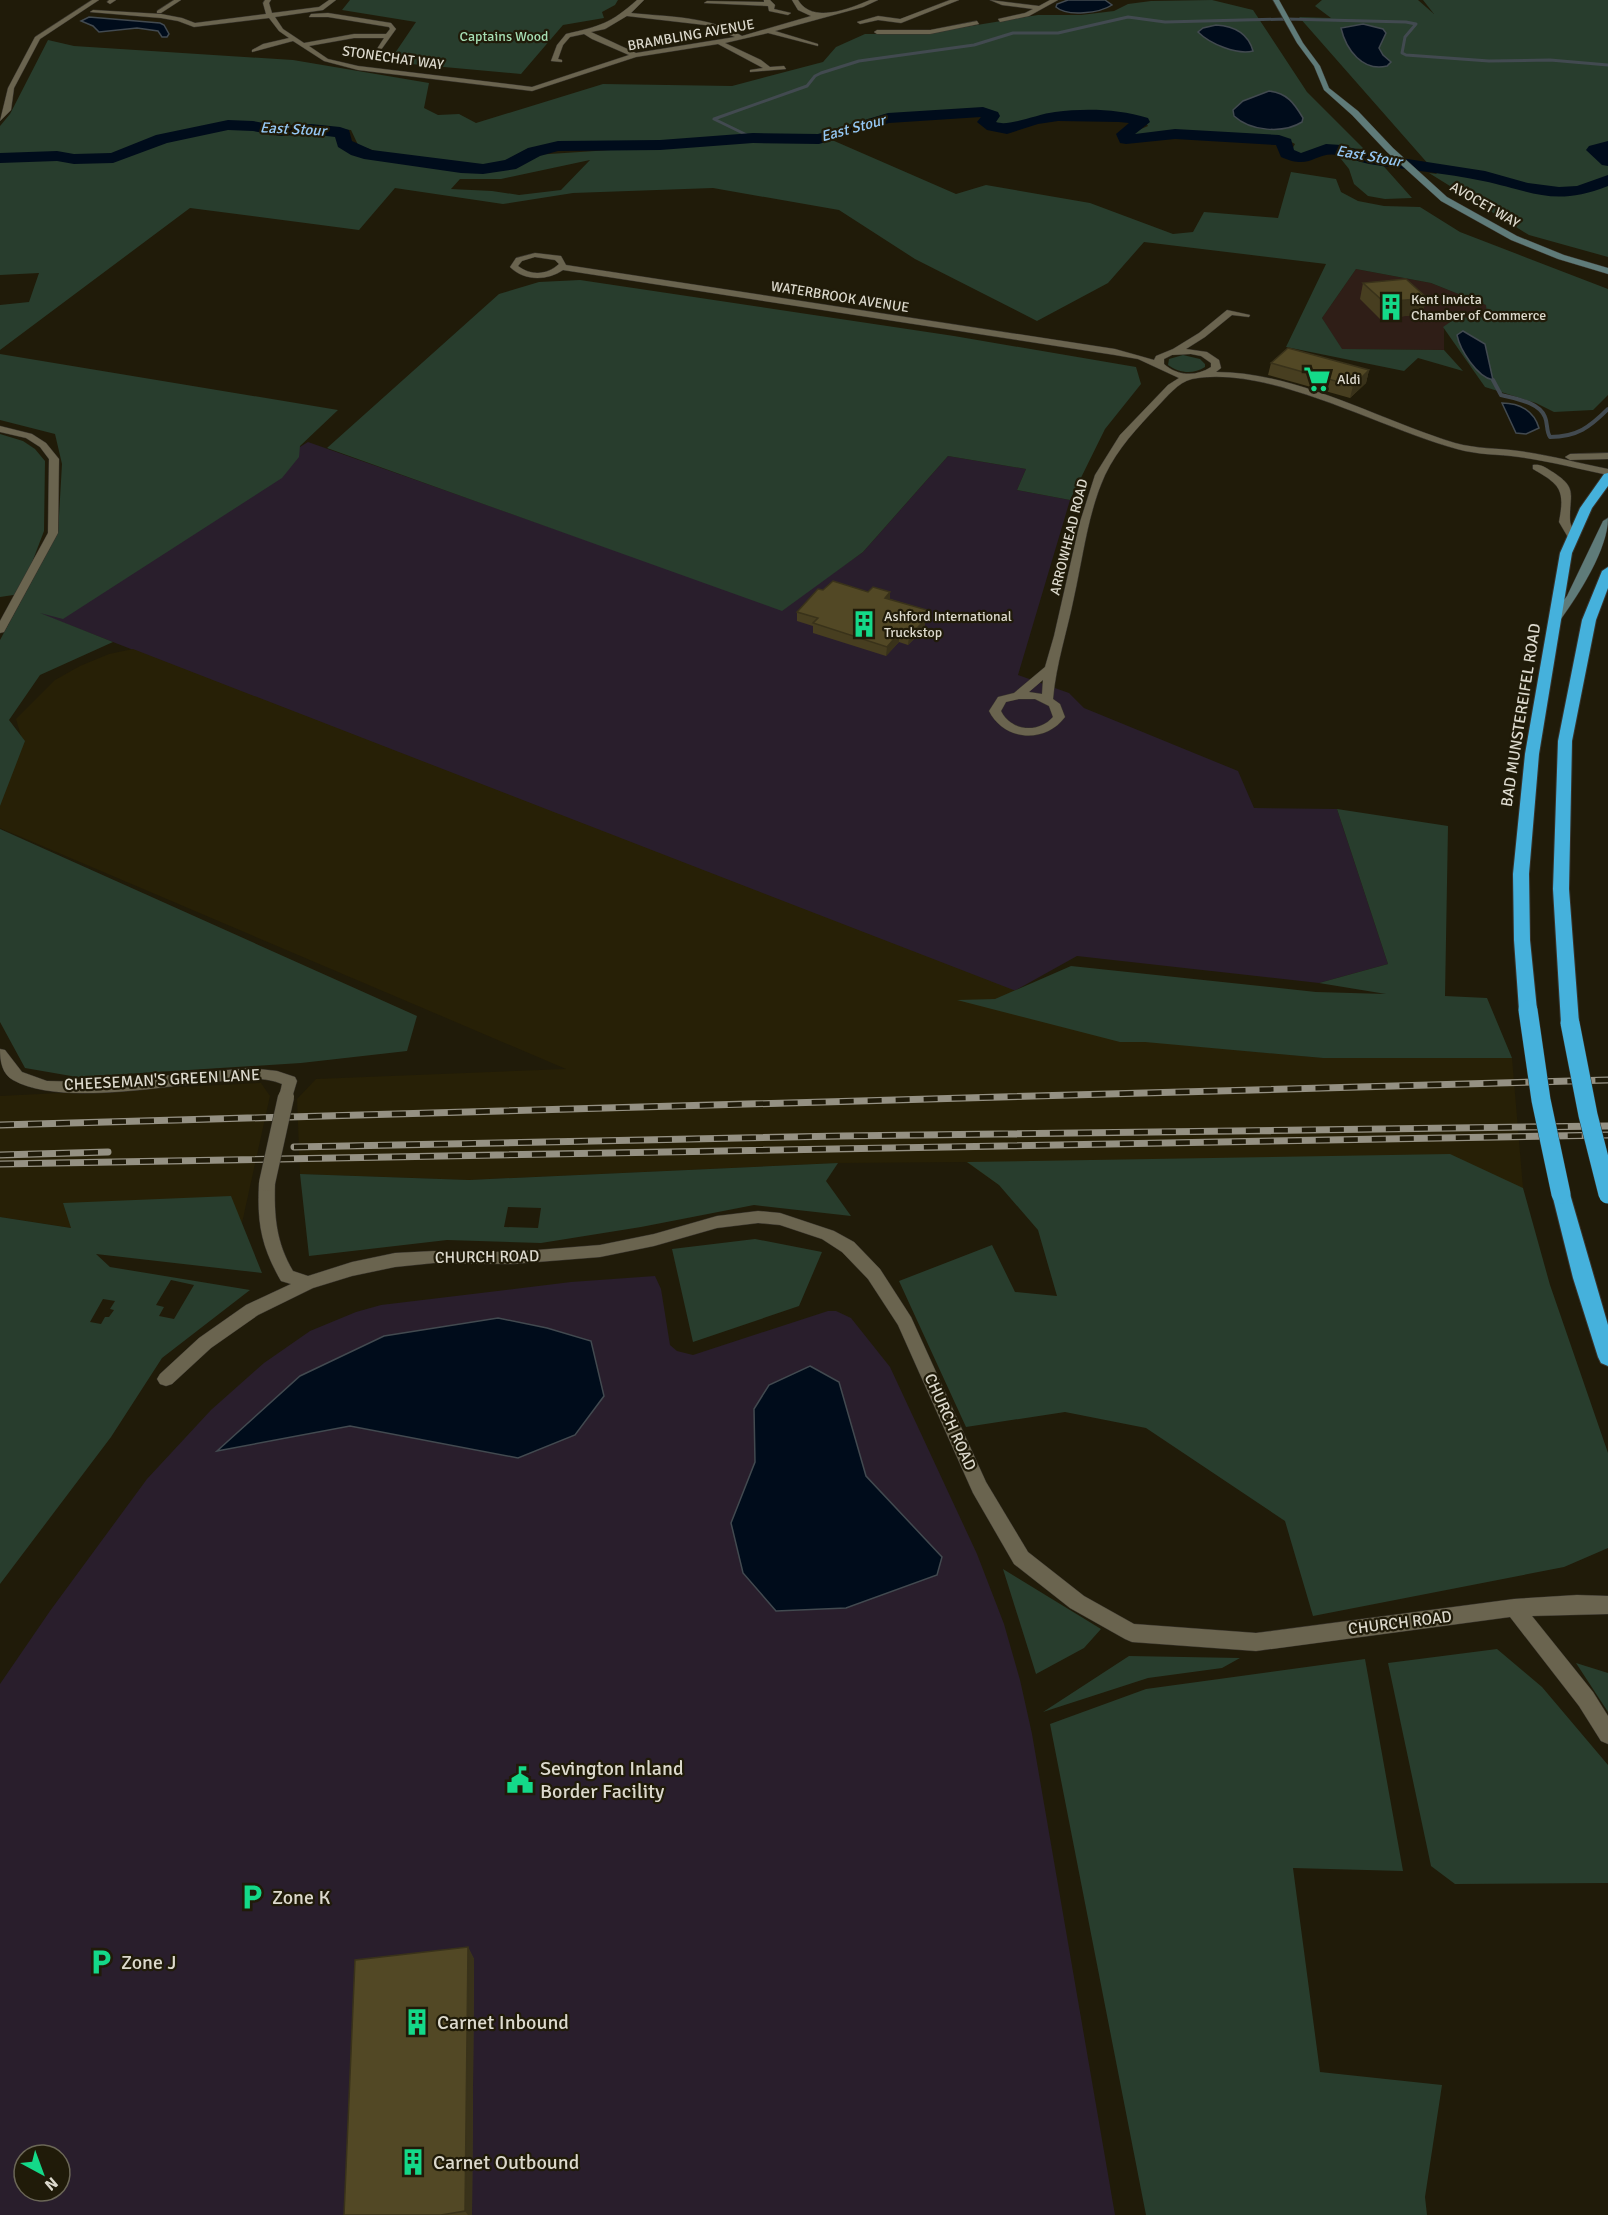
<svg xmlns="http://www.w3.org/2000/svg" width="1608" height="2215" font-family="Signika,sans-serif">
	<rect width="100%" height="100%" fill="#201b09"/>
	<path fill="#2f1e17" d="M1356,269L1431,283L1486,305L1487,318H1456L1444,327V350L1341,349L1322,318Z"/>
	<path fill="#291e2c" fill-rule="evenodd" d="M308,442L782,609L863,552L948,456L1026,469L1017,490L1070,500L1018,675L1069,693L1084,708L1238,771L1254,808L1337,809L1388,964L1319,983L1077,956L1014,991L33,611Z
		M655,1276L661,1289L670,1345L677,1351L693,1355L828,1311H836L851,1318L890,1367L977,1554L1004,1624L1020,1680L1032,1734L1115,2215H0V1684L50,1611L147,1479L211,1410L264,1363L310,1331L356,1312L381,1305L571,1282ZM24,2155H60V2191H24Z"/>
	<path fill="#272006" d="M133,649L1145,1041L1323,1058H1512L1523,1188L1436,1205L999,1185L966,1162L838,1163L469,1180L300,1174L297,1099L316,1079L566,1069L0,828V805L23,743L16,719L55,680L80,666L109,654Z
		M261,1083L270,1096L242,1223L72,1228L0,1217V1096Z"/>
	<path fill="#283d2d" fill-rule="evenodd" d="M350,0H618L615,5L602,12L604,18L563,25L521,74L389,62L416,22L342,10Z
		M1212,0L1253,10L1307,92L1364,149L1321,147L1299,156L1291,151L1295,144L1284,138L1173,130L1132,137L1134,132L1148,126L1144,120C1110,113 1075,109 1040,116C1024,119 1007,134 991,121L999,117L995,112L967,110L880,117L821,135L744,136L586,145L558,142L527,149L501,163L471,166L385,155L367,148L359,147L351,130L302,127L284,129L251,124L222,123L138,143L111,155L0,154V126L10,114L48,40L74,46L293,60L429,83L424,108L438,115L459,114L476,123L603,84L732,86L823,62L836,47L865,34H922L1038,15H1081L1114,11L1128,4L1151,1Z
		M1322,0H1418L1434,14L1423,0H1608V257L1529,235L1429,173L1437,174L1299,17L1331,18L1315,6Z
		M226,127L274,133H333L350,152L375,159L461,172L511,167L534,155L732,142L832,140L956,194L986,185L1090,203L1173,234L1193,232L1204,212L1278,218L1291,172L1336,179L1341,192L1358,201L1384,206L1420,207L1460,232L1608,289V395L1593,410L1554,412L1536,403L1485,387L1443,327L1456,318L1487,317L1486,305L1431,283L1356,269L1322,318L1342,349L1444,350L1463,371L1418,358L1404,371L1286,347L1326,264L1144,242L1108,283L1037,321L915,259L839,210L713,188L573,193L503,204L395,188L359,230L190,208L0,350V305L29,302L39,273L0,275V162L40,160L99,162L125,157L144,147ZM590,160L561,190L519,195L492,191L451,189L460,179H501Z
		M1337,154L1379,161L1412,198L1385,199L1368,196L1354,184L1349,169Z
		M580,280L954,336L1136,367L1141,384L1105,429L1070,500L1017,490L1026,469L948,456L863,552L782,611L327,448L499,294L539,282Z
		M0,354L338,410L300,446L299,457L282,478L63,619L40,613L113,642L40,675L9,720L25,741L0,806V640L58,533L62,464L55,434L0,420Z
		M1183,355L1200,359L1205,364V367C1193,375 1179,373 1168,365L1169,359Z
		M0,434L23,441L35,449L45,461L44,531L20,594L0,597Z
		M1337,809L1448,826L1445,996L1487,998L1512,1058H1323L1145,1042H1120L957,1000L995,999L1071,966L1316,992L1386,994L1319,983L1388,964Z
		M0,829L417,1016L407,1051L301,1063L77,1077L25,1068L0,1022Z
		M1450,1154L1523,1188L1550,1285L1608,1453V1548L1564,1567L1313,1616L1285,1521L1146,1428L1065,1412L966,1427L899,1281L992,1245L1015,1292L1057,1296L1038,1230L999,1185L967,1162Z
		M838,1163L826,1181L851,1216L754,1205L641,1227L541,1243L447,1240L309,1256L300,1174L469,1180ZM508,1207L541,1208L538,1228L504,1227Z
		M231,1196L262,1273L96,1254L110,1267L250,1290L162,1358L111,1437L0,1584V1217L71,1228L63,1203ZM171,1280L194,1285L174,1319L159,1316L164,1307L156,1305ZM103,1299L115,1301L110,1309L114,1310L109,1317H105L101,1324L90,1322Z
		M755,1239L822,1252L799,1306L693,1342L672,1249Z
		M1003,1569L1101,1629L1084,1648L1036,1674Z
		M1497,1649L1542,1687L1608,1765V1883L1455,1884L1431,1866L1388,1663Z
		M1129,1656L1240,1658L1222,1668L1148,1678L1043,1712Z
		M1365,1659L1403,1871L1293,1868L1320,2072L1442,2085L1425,2197L1427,2215H1146L1050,1724L1146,1689Z
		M1576,1663L1608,1673V1712Z"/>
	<path fill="#000c1b" stroke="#424a50" stroke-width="1.5" d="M1068,0H1105L1112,5C1100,13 1067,17 1056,7L1057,4Z
		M89,17L160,23L164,25L169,34L167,37H162L158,31L137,28L99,32L93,26L81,21Z
		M1363,24L1383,29L1386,33L1379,48L1383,55L1391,62L1387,66C1363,72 1346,50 1341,28Z
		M1216,25C1234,26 1248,33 1253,51C1237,55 1210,44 1198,32L1203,28Z
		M1269,91C1287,93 1294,103 1303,118L1302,122C1283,134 1250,131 1234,116L1233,110L1243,101Z
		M1463,331L1485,344L1493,380C1477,377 1460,350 1457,335Z
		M1502,403C1520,403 1534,411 1539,428L1526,434L1516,433Z
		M498,1318L547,1328L591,1341L604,1396L575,1435L518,1458L350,1426L217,1451L300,1376L384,1336Z
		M810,1366L839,1382L866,1476L942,1557L937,1575L846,1608L776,1611L743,1573L731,1523L755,1462L754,1409L769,1385Z"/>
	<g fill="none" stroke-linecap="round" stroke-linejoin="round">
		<path stroke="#424a50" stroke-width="3" d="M753,138L714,119L807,86L815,76L821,73L859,61L974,45L1013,33H1058L1128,17L1165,22L1286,19L1406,22L1416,24L1405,37L1402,53L1406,55L1489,61L1550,60L1608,65"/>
		<path stroke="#424a50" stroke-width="4" d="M1493,380L1501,395C1516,399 1539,402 1545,417C1548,424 1546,431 1550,437C1577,437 1590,427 1608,409"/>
		<path fill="#000c1b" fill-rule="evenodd" d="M983,107L998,112L1000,116L996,122C1009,127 1037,114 1055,112C1086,108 1118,109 1148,118L1150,122L1135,134L1175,129L1279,135L1291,139L1294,150L1301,153L1326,144L1341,145L1369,153L1485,171L1528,183L1559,187L1577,186L1608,175V186C1554,207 1535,192 1483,181C1445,173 1407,170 1369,164C1358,162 1348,157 1338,155C1314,151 1312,171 1281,157L1276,145L1175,139L1126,144L1120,143L1116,134L1129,123L1119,122L1058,121L1038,124L1007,134L987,130L977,122L981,117L889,123L819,144L753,143L660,150L558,151L540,156L516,169L483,174L461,173L364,159L351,155L338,147L335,137L311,134L280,136L253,131L228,130L167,143L113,163L74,164L57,161L0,163V153L57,151L74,154L111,153L156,135L228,120L253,121L280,126L311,124L340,127L349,130L352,141L372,150L483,164L505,160L528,148L558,141L660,140L753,133L818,134L888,113Z
			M1608,141V166L1602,165L1586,150L1589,146Z"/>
		<defs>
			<path id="street" d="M92,0H99L40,39L14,88L11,110L0,121L8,88L35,37Z
				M109,0H116L110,4L107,2Z
				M174,0H181L161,13H157V11Z
				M265,0H271L269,3L272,13L319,7L329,0H336L323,10L275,17L283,29L304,43L354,34H386L390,29L389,27L328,17H309L311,14L328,13L391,23L396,29L378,54L375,52L384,38H354L309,46L328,59L358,66L532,87L629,55L592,39L584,34L570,37L563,45L558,59L562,60V62L551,61L557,45L566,34C600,26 610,24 637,0H644L631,13C668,17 709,16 742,36L811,16L798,10L792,0H798C812,24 849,9 870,0H878L863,7L775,31L818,44V46L768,33L725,43L761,60L770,67L784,66L786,69L750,72V70L763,68L718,44L636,57L532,91L358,70L324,61L293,41L252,52V50L263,44L289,38L279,31L269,18L194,27L178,21L161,18L90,12L93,10L161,14L182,18L195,23L266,14L263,3ZM627,16L705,25L735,37L636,53L591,32L605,29Z
				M764,0H770L775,5L774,9L791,13L788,15L769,11L768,6L704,3L707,1L764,2Z
				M950,0H959L901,23L878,20L860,24L857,22L878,16L900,19Z
				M990,0L1039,6L1050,0H1058L1029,16L1000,22L998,19L1025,13L1033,9L1002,5Z
				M977,21L979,24L930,34H877L874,32L877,30H930Z
				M535,253L561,256L566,265L1115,349L1154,360L1156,356L1173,349L1199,333L1227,310L1250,315L1249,317L1232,315L1205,337L1186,349L1207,352L1219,360L1221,368L1216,372C1297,372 1379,420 1455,443C1477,449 1497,448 1519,451C1549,455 1578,463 1608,469V475C1579,469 1549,461 1519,457C1498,454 1478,455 1457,449C1381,429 1268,364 1192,379C1178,382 1167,397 1157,407C1137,428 1118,448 1105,475C1088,512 1083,557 1074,597C1067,632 1056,664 1053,699L1060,704L1065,717C1045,744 1004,741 989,711L998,697L1014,693L1045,667L1054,636L1080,522L1095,475L1120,435L1168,385L1179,378L1138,359L1115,355L563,270C547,281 524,281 510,267L516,258ZM535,257L555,260L559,264C547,275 531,276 518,266L522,261ZM1191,354L1201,356L1211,363V367C1196,377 1177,376 1164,364V359L1172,355ZM1043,680L1042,694L1029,692ZM1019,699H1035L1049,706L1053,717C1038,734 1011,731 1001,711L1006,702Z
				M0,426L32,434L46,443L59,459L58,533L4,632L0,633V621L48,533L49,459L40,447L26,438L0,432Z
				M1608,453V459L1570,460L1565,457L1570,454Z
				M1533,465C1540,464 1545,467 1551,471C1579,488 1569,494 1570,520C1570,526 1575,532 1578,537L1577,539H1569L1559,522C1565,490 1561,485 1533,469Z
				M0,1049L5,1050L22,1072L47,1081L95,1082L250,1068L277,1071L295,1077L297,1081L291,1101H281L279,1097L282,1084C260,1075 236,1080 214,1082C162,1086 59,1106 13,1080C2,1074 0,1061 0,1049Z
				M267,1177L273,1179L275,1183C274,1216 276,1242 293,1271L308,1276L352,1262L395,1253L434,1251L512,1252L600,1245L654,1234L717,1216L758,1211L780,1213L834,1231L854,1242L880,1269L911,1317L986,1482L1028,1552L1084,1596L1134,1624L1256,1633L1514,1599L1577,1595L1608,1596V1614L1532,1616L1593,1692L1608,1716V1744L1601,1741L1579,1706L1510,1617L1256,1651L1132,1642L1125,1639L1070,1608L1014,1564L973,1493L898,1325L868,1279L842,1252L822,1239L780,1225L758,1223L717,1228L654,1246L600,1257L512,1264L434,1263L395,1267L352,1276L313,1288L258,1315L211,1348L172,1384L166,1386L160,1384L157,1379L160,1374L199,1338L246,1305L291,1284L281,1281C261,1246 257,1223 259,1183L261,1179Z"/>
			<path id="secondary" d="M1273,0H1279L1303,43L1320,66L1329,88L1358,111L1393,148L1447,197L1517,236L1564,255L1608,268V274L1558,259L1511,240L1441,201L1387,152L1352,115L1324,90L1314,66L1297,43Z
				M1608,518C1608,549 1579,594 1561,619H1553L1551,617L1567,596L1603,521Z"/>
			<path id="highway" d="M1608,473V486L1592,508L1572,553L1539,754L1529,874L1530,940L1537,1010L1534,1014H1522L1519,1010L1514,940L1513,874L1525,754L1560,553L1580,508L1604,474Z
				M1608,567V588L1596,620L1572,741L1569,889L1579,1023L1576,1027H1564L1561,1023L1553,889L1558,741L1582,620L1602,571Z
				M1561,1187L1568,1189L1570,1194L1608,1325V1366L1601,1363L1598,1357L1573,1278L1552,1194L1554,1189Z"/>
		</defs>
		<use href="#street" stroke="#38342d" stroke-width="1"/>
		<use href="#secondary" stroke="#38342d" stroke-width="1"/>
		<use href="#highway" stroke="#38342d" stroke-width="2"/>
		<use href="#street" fill="#6a644f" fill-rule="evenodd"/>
		<use href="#secondary" fill="#5f7b79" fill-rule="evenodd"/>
		<use href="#highway" fill="#45b1dc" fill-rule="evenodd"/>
		<defs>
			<path id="rail" d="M0,1125L1608,1080
				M294,1147L842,1136L1608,1126
				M0,1155L108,1152
				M0,1164L1608,1135"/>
		</defs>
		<use href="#rail" stroke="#959183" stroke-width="7"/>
		<use href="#rail" stroke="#201b09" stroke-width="4.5" stroke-dasharray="14" stroke-linecap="butt"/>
		<defs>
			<path id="street-bridge" d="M267,1183L286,1097"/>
			<path id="highway-bridge" d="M1528,1010L1541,1100L1561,1194
				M1570,1023L1588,1115L1608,1194"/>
		</defs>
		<use href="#street-bridge" stroke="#38342d" stroke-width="17" stroke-linecap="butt"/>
		<use href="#highway-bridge" stroke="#38342d" stroke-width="20" stroke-linecap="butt"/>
		<use href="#street-bridge" stroke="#6a644f" stroke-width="16"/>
		<use href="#highway-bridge" stroke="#45b1dc" stroke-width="19"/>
	</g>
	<path fill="#473e20" d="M1363,283L1422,314L1380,319L1360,299Z
		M1271,363L1369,370L1366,383L1350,398L1268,375Z
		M868,592H890V599L927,610L924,629L908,645L899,642L886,656L813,633V626L797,621V612Z
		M468,1947L474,1959L472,2215H344Z"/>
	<path fill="#39321a" d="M1427,298L1422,314L1380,319L1384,302Z
		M1369,370L1366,383L1350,398L1353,386Z
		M890,592V601L885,598Z
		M927,610L924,629L908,645L909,636L919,618Z
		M899,633V642L886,656L887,647Z
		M468,1947L474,1959L472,2215H468L465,2211Z"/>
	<path fill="#524825" stroke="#39321a" stroke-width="1.5" d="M1406,279L1427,298L1384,302L1363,283Z
		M1288,348L1369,370L1353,386L1271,363Z
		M833,581L868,592L873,587L890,592L885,598L927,610L919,618L925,620L909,636L899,633L887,647L813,623L818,618L797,612L818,589L823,590Z
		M468,1947L465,2211L441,2215H344L355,1960Z"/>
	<defs>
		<symbol id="building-bare" viewBox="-9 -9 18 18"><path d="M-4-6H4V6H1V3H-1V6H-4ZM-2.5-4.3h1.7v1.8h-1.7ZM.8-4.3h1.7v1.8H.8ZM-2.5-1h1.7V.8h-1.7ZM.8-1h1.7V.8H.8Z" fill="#14d989" stroke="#201b09" stroke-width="2.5" paint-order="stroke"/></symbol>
		<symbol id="supermarket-bare" viewBox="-9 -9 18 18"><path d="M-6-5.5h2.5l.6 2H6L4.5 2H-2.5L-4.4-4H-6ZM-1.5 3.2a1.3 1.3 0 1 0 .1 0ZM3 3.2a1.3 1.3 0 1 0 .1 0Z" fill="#14d989" stroke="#201b09" stroke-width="2.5" paint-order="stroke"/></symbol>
		<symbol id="civic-bare" viewBox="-9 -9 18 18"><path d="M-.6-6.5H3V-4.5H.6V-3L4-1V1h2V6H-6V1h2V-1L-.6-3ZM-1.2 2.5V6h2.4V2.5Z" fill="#14d989" stroke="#201b09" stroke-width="2.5" paint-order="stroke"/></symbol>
		<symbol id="parking-bare" viewBox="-9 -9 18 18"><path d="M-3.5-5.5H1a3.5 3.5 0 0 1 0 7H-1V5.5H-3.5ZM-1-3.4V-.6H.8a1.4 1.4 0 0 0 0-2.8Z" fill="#14d989" stroke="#201b09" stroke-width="2.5" paint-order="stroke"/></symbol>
	</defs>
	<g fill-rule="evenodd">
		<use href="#building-bare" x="1372" y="288" width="38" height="38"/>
		<use href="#supermarket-bare" x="1298" y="360" width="38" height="38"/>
		<use href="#building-bare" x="845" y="605" width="38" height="38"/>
		<use href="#civic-bare" x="501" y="1761" width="38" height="38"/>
		<use href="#parking-bare" x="233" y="1878" width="38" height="38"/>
		<use href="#parking-bare" x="82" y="1943" width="38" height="38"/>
		<use href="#building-bare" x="398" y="2003" width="38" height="38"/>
		<use href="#building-bare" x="394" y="2143" width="38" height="38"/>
	</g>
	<g text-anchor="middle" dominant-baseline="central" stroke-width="4.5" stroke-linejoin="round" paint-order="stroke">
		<g font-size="14" fill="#dcd9cd" stroke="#201b09">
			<text transform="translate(691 35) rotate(-10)">BRAMBLING AVENUE</text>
			<text transform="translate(393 58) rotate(8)">STONECHAT WAY</text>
			<text transform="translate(1485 205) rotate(30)">AVOCET WAY</text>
			<text transform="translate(840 297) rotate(9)">WATERBROOK AVENUE</text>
			<text transform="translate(1069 537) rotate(-76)">ARROWHEAD ROAD</text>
		</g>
		<g font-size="14" fill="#a5deb3" stroke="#201b09">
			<text x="504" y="36">Captains Wood</text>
		</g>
		<g font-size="14" fill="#dcd9cd" stroke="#201b09" text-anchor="start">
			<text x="1411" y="299">Kent Invicta<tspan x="1411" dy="16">Chamber of Commerce</tspan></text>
			<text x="1337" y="379">Aldi</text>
			<text x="884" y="616">Ashford International<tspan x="884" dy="16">Truckstop</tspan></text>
		</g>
		<g font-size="15" font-style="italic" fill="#95c8f5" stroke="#201b09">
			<text transform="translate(853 128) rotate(-15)">East Stour</text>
			<text transform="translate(293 129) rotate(3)">East Stour</text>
			<text transform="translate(1369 156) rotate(10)">East Stour</text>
		</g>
		<g font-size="16" fill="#dcd9cd" stroke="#201b09">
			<text transform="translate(1521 715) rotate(-81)">BAD MUNSTEREIFEL ROAD</text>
			<text transform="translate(162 1080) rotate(-3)">CHEESEMAN'S GREEN LANE</text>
			<text transform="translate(487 1257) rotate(-1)">CHURCH ROAD</text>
			<text transform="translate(950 1422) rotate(66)">CHURCH ROAD</text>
			<text transform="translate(1400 1623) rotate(-7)">CHURCH ROAD</text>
		</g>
		<g font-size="20" fill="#dcd9cd" stroke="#201b09" text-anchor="start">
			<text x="540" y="1768">Sevington Inland<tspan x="540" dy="23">Border Facility</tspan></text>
			<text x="272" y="1897">Zone K</text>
			<text x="121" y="1962">Zone J</text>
			<text x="437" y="2022">Carnet Inbound</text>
			<text x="433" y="2162">Carnet Outbound</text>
		</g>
	</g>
	<g transform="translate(42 2173) rotate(139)"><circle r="28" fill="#201b09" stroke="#6b6757" stroke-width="1.5"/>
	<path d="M0-4.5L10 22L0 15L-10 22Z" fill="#14d989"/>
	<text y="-9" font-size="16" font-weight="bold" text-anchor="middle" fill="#dcd9cd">N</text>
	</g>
</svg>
